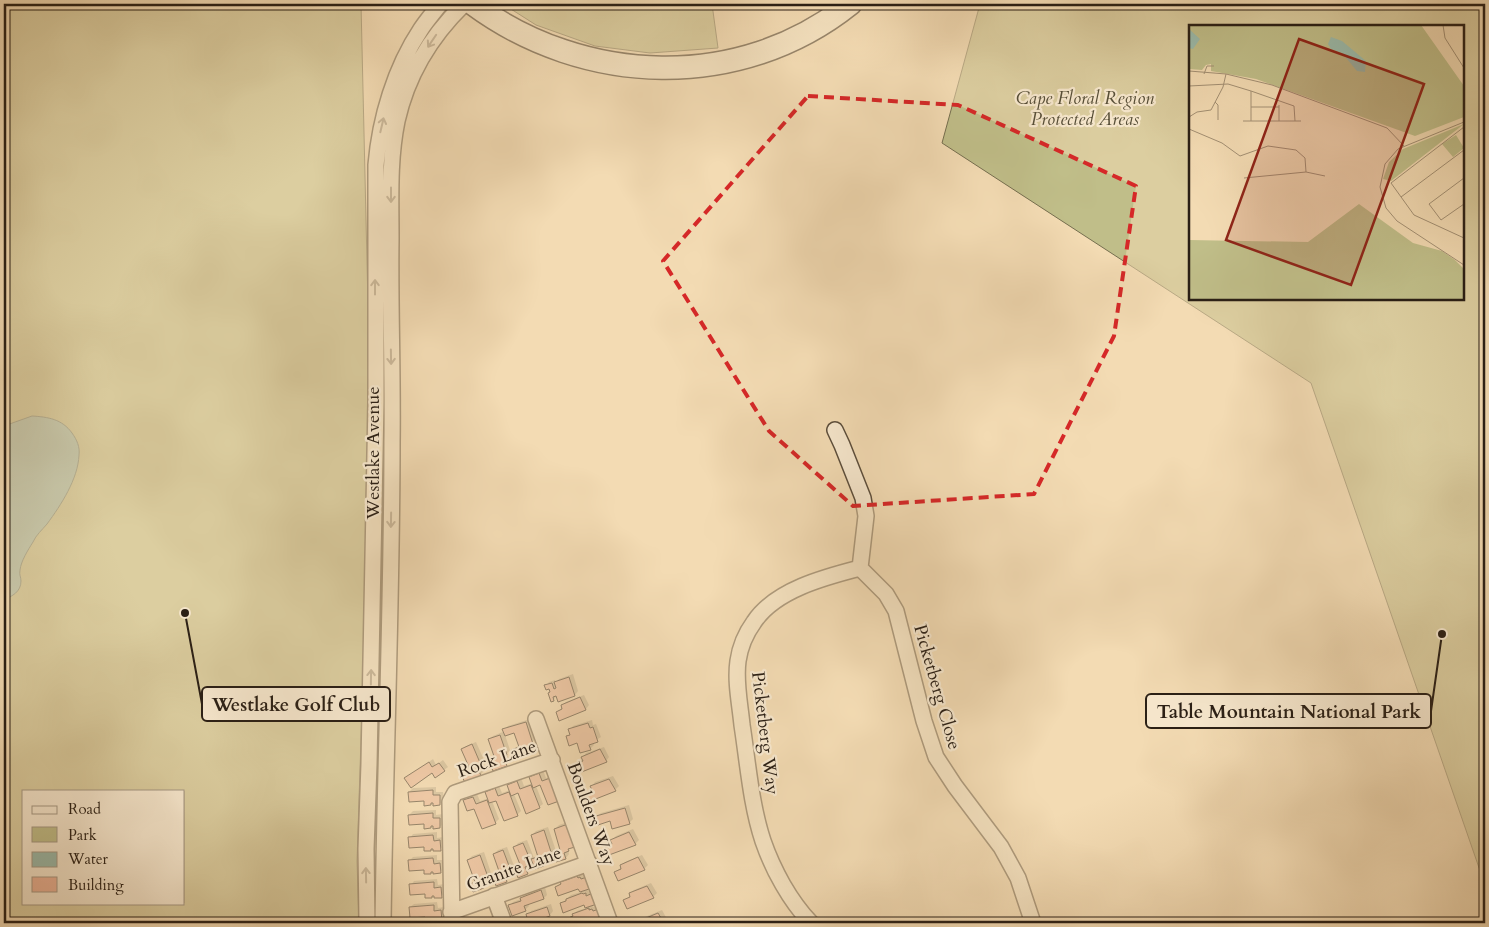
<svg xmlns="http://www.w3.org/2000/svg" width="1489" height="927" font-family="Cardo,serif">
	<rect width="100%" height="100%" fill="#f3dbb3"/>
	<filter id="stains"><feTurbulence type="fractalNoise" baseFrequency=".004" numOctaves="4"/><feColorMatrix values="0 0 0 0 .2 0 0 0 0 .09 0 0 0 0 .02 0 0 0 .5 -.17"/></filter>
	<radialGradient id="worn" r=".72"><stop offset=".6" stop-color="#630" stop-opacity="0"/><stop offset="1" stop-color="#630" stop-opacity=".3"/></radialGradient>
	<path fill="#c0be89" stroke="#756e4f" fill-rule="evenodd" d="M4,4H361L371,434L357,861L359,923H4ZM24,791H184V903H24Z
		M503,4H712L718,48L650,53L595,46L536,25Z
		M980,4H1485V885L1311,383L942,143ZM1463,26V299H1190V26Z"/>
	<path fill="#9bbbab" stroke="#6e7d6f" d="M32,416C48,417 62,419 72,433C77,440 80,447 79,455C78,479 61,505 47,524C42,530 36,535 33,542C28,550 21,561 20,570C19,575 21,577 21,581C21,592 12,596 4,600V426Z"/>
	<path fill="#0003" d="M573,674L578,691L575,695L558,700L557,696L553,700L552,691L546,686L549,682L555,680L556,682L559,679Z
		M584,695L589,705L586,709L560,719L557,712L563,707V705L566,702Z
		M530,719L536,739L526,746L528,751L524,755L512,750L520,745L515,732L505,735L510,750L507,754L510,761L506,765L491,762L496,758L489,739L493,736L505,731L504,730L508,726Z
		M592,720L593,725L596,724L601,737L593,742L594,745L590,749L568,737L571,733L570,730L573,726Z
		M476,742L484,760L481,763L484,771L480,775L461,771L469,766L462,749L466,746Z
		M604,747L609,757L606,761L577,764L583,759V757L586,753Z
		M433,759L436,765L443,760L448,767L444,770L410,775Z
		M543,770L546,778L557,774L536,786L543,804L539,807L519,792L514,794L521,811L517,815L497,799L492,801L499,819L495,823L465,801L468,797L477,794L480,801L489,798L487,792L490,789L499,786L502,793L510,790L509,785L512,782L521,778L524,786L533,783L531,777L534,773Z
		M613,776L619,786L615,790L586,793L593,788L592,786L595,782Z
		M436,787V792H443L444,800L440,804L434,801L430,804L409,792L413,788Z
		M629,805L633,819L629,823L597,816L601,813Z
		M436,810V815L443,814L444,823L440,827L434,824L430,827L409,815L413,811Z
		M571,821L572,846L568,850L569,854L566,858L557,860L554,851L546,858L547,862L544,865L533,861L529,864L531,869L527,873L516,869L521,865L515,847L518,843L527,840L534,858L539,855L532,835L536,831L548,827L556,851L561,848L555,829L559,825Z
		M633,829L639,840L635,844L606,847L613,842L612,840L616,836Z
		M437,832V838L443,837L444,846L440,849L434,846L431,850L410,838L413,834Z
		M507,847L514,866L508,870L510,877L507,881L494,877L501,872L494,854L498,850Z
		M484,852L491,873L485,877L487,883L484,887L472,884L475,880L468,860L472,856Z
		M437,855V860H443L444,869L440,872L434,869L431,872L410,860L413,857Z
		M642,855L648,865L644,869L615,872L622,867L621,865L625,862Z
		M581,873L582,875L584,874L585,877L591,874L586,888L590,893L597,891L592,904L593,907L596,906V909L603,906L597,920L598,923H592L591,919L579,923H569L568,919L577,911L586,908L584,903L561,904L571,895L581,892L579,887H556L566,879Z
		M437,879L438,885L444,884L445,893L441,896L435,893L432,897L411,885L414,881Z
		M651,883L657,893L653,897L625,900L631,895L630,893L634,890Z
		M545,887L547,895L544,898L528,904L529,906L525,910L510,906L513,902L521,899L525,894Z
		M437,902L438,908L444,907L445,916L441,919L435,916L432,920L410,907L414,904Z
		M551,904L553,911L550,915L534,921L535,923H516L520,919L528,916L531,911Z
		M662,910L668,921L665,923H641V921L645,917Z
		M557,920L558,923H547Z"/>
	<path fill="#ecb397" stroke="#2a1f15" d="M569,677L575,696L558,702L556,696L553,697L554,701L551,702L548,693L550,692L549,689L546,690L544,685L552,683L554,689L556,688L554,682Z
		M580,697L586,710L559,721L556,712L562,709L561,705Z
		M526,722L533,744L523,750L525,756L514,760L511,750L519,747L514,733L505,736L502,729Z
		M588,723L590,728L593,727L598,742L589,745L591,750L580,753L577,743L569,746L566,736L570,735L568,729Z
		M500,735L507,755L503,756L507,766L493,771L489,762L495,759L488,739Z
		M472,744L481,765L477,766L481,776L465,783L460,771L469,767L461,749Z
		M600,749L607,762L579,773L576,764L583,761L581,757Z
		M429,762L432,767L439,763L445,771L435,778L432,773L411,788L404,778Z
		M539,773L542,781L553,777L562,800L548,805L540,785L533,788L529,777Z
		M609,779L616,791L588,802L585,793L592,790L590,786Z
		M517,781L520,789L531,785L540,808L526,814L518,793L511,796L507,785Z
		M495,788L498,796L509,792L518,816L504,821L496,801L489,803L485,792Z
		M433,790V795H440V805L433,806V803H431V805L424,806V801L409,802L408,792Z
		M473,797L476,804L487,800L496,824L482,829L474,809L467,811L463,800Z
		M625,808L630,824L612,829L610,821L598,825L596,816Z
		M433,813V818H440V828L433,829V826H431V828L424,829V824L409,825L408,815Z
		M568,824L575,847L568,849L569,851L564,853L566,859L556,862L553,852L560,850L554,829Z
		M544,830L552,855L547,856L548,859L542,861L544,866L535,869L531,859L538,857L531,835Z
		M629,832L636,845L609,855L605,846L612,844L610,840Z
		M433,835L434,841L440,840L441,851H433V849H431V851H424V847L409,848L408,837Z
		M523,843L532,864L525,867L528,874L518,878L515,869L521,867L513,847Z
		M503,850L511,871L504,873L507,882L496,886L493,876L500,874L493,854Z
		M480,855L488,877L481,880L484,888L473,892L470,884L475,882L467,860Z
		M638,857L645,870L618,881L614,872L621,869L620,865Z
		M433,858L434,864L440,863L441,873L433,874V872H431V874H424V870L409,871L408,860Z
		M577,876L578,878L580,877L581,879L587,877L592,888L580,892L578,889L558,896L555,887L561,884L560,882Z
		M434,882V888L441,887L442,898H434V896H432V898H425V894L410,895L409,884Z
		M647,886L654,898L627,909L623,900L630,897L629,893Z
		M541,890L544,899L524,906L526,911L512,916L508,905L521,901L520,898Z
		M582,893L583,894L586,893V896L593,893L597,904L585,908L584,905L563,913L560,903L566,901V899Z
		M434,905V911L441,910L442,921H434V919H432V921H425V917L410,918L409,907Z
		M547,907L550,916L530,923H515L514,922L527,918L526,914Z
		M589,908V910L592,909L593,911L599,909L603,919L593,923H591L590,920L583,923H568L566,919L573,916L572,914Z
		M658,913L664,923H640L639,921Z"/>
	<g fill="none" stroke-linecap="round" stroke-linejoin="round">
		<defs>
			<path id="street" d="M835,430L842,445L863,498L866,516L860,568
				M860,568L886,594L896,611L924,721L936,757L955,786L1001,847L1018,878L1033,923
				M536,719L610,923
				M494,896L504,923
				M451,912L589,863
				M367,923L366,849L369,764L376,402V165C380,118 395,68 421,29C427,20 434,12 440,4
				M383,923C385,763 392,602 392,442C393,374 390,306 391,239C391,199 389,160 397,121C407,76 431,36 464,4
				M452,923L450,802L455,793L552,760
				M811,923C790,901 773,870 763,841C751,805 748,764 742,725C740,704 735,682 738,661C740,647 746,633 754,622C775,590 825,577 860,568"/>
			<path id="secondary" d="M473,4C584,86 740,92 850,4"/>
		</defs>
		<use href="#street" stroke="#5c4e3c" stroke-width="18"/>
		<use href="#secondary" stroke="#2a1f15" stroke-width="25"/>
		<use href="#street" stroke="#f7e8ce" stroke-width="15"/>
		<use href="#secondary" stroke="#f7e8ce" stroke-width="22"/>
	</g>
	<defs><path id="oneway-shaft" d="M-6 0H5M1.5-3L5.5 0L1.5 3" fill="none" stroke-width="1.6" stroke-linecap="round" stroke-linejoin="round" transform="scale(1.25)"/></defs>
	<g stroke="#9b8e7b">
		<use href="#oneway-shaft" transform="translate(432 41) rotate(124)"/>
		<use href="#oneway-shaft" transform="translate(382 125) rotate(-77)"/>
		<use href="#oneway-shaft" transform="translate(391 195) rotate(90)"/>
		<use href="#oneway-shaft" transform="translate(375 287) rotate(-90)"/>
		<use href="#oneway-shaft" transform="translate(391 357) rotate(89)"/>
		<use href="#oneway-shaft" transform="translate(391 520) rotate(91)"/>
		<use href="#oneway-shaft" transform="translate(371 677) rotate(-89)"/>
		<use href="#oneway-shaft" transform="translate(366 875) rotate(-91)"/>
	</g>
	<path d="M0 0H1489V927H0ZM808,96L958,105L1136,186L1114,336L1034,494L853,506L769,431L663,261Z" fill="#f3dbb3" fill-opacity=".55" fill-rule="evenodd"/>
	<path fill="none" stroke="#d62828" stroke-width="4" stroke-dasharray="10 6" stroke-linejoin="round" d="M808,96L958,105L1136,186L1114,336L1034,494L853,506L769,431L663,261Z"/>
	<g text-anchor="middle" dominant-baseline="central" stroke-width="4.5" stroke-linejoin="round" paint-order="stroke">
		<g font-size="18" font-style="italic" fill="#574f38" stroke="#f7e8ce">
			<text x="1085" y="98">Cape Floral Region<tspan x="1085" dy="21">Protected Areas</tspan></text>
		</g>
		<g font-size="18" fill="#2a1f15" stroke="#f7e8ce">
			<text transform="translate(373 453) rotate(-90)">Westlake Avenue</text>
			<text transform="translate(937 687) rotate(74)">Picketberg Close</text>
			<text transform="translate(765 733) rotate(83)">Picketberg Way</text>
			<text transform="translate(497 759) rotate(-19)">Rock Lane</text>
			<text transform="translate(591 814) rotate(70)">Boulders Way</text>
			<text transform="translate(514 869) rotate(-20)">Granite Lane</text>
		</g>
	</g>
	<g transform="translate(1189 25)">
		<rect width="275" height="275" fill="#f3dbb3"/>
		<path d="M0,0H232L275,61V92L226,111L67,54L22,46V39L17,40L13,45L0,44ZM275,99L202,156L194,154L200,137L214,124ZM267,110L275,123L264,132L253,119ZM170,179L224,218L253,226L266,235L275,244V275H0V215L119,217Z" fill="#c0be89"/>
		<path d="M0,4L11,14L4,24L0,23ZM142,12L153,16L177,36L176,47L168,46L153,28L142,24L139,19Z" fill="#9bbbab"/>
		<path fill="none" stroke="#a39074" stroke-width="1" d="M254,0L256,13L275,43M0,46L37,49L83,60L198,103L215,121M15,49L18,41H25M0,61L39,59L62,66L105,81L106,96M26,77L29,80V95M62,82H90M0,92L8,87L22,85L34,62L37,49M54,96H112M62,96V66M90,96V80M275,97L209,124L196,139L191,162L197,183L208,196L275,240M275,102L202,158L225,190L275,213M0,104L33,118L51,131L79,121L107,125L116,133L117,147M117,147L136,151M55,153L117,147M275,153L240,179L252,195L275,179M212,172L275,125"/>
		<path fill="#8f2418" fill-opacity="0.15" stroke="#8f2418" stroke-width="2.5" d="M110,14L235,59L162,260L37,215Z"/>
		<rect width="275" height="275" fill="none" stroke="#2a1f15" stroke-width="2.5"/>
	</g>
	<path fill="none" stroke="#2a1f15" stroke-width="2" d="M185 613L202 704M1442 634L1431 711"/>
	<g fill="#2a1f15" stroke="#f7e8ce" stroke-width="2">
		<circle cx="185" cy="613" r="5"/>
		<circle cx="1442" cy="634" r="5"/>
	</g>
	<g fill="#f7e8ce" stroke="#2a1f15" stroke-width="2">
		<rect x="202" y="687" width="188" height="34" rx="5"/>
		<rect x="1146" y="694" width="285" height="34" rx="5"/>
	</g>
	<g font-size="19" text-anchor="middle" font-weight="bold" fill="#2a1f15">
		<text x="296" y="711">Westlake Golf Club</text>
		<text x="1289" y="718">Table Mountain National Park</text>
	</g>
	<rect width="1489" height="927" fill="none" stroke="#f3dbb3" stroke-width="20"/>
	<rect x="5" y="5" width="1479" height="917" fill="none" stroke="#2a1f15" stroke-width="2.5"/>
	<rect x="10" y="10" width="1469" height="907" fill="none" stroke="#2a1f15"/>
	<rect x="22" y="790" width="162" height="115" fill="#f7e8ce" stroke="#a59884"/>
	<rect x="32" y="806" width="25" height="8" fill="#f7e8ce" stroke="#a59884"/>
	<text x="68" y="814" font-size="15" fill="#2a1f15">Road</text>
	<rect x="32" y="827" width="25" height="15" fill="#c0be89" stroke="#a59884"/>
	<text x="68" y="840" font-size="15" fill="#2a1f15">Park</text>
	<rect x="32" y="852" width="25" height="15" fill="#9bbbab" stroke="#a59884"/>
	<text x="68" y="864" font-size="15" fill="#2a1f15">Water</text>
	<rect x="32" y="877" width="25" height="15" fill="#ecb397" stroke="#a59884"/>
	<text x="68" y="890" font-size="15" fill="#2a1f15">Building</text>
	<rect width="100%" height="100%" filter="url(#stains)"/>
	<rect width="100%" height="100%" fill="url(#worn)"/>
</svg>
